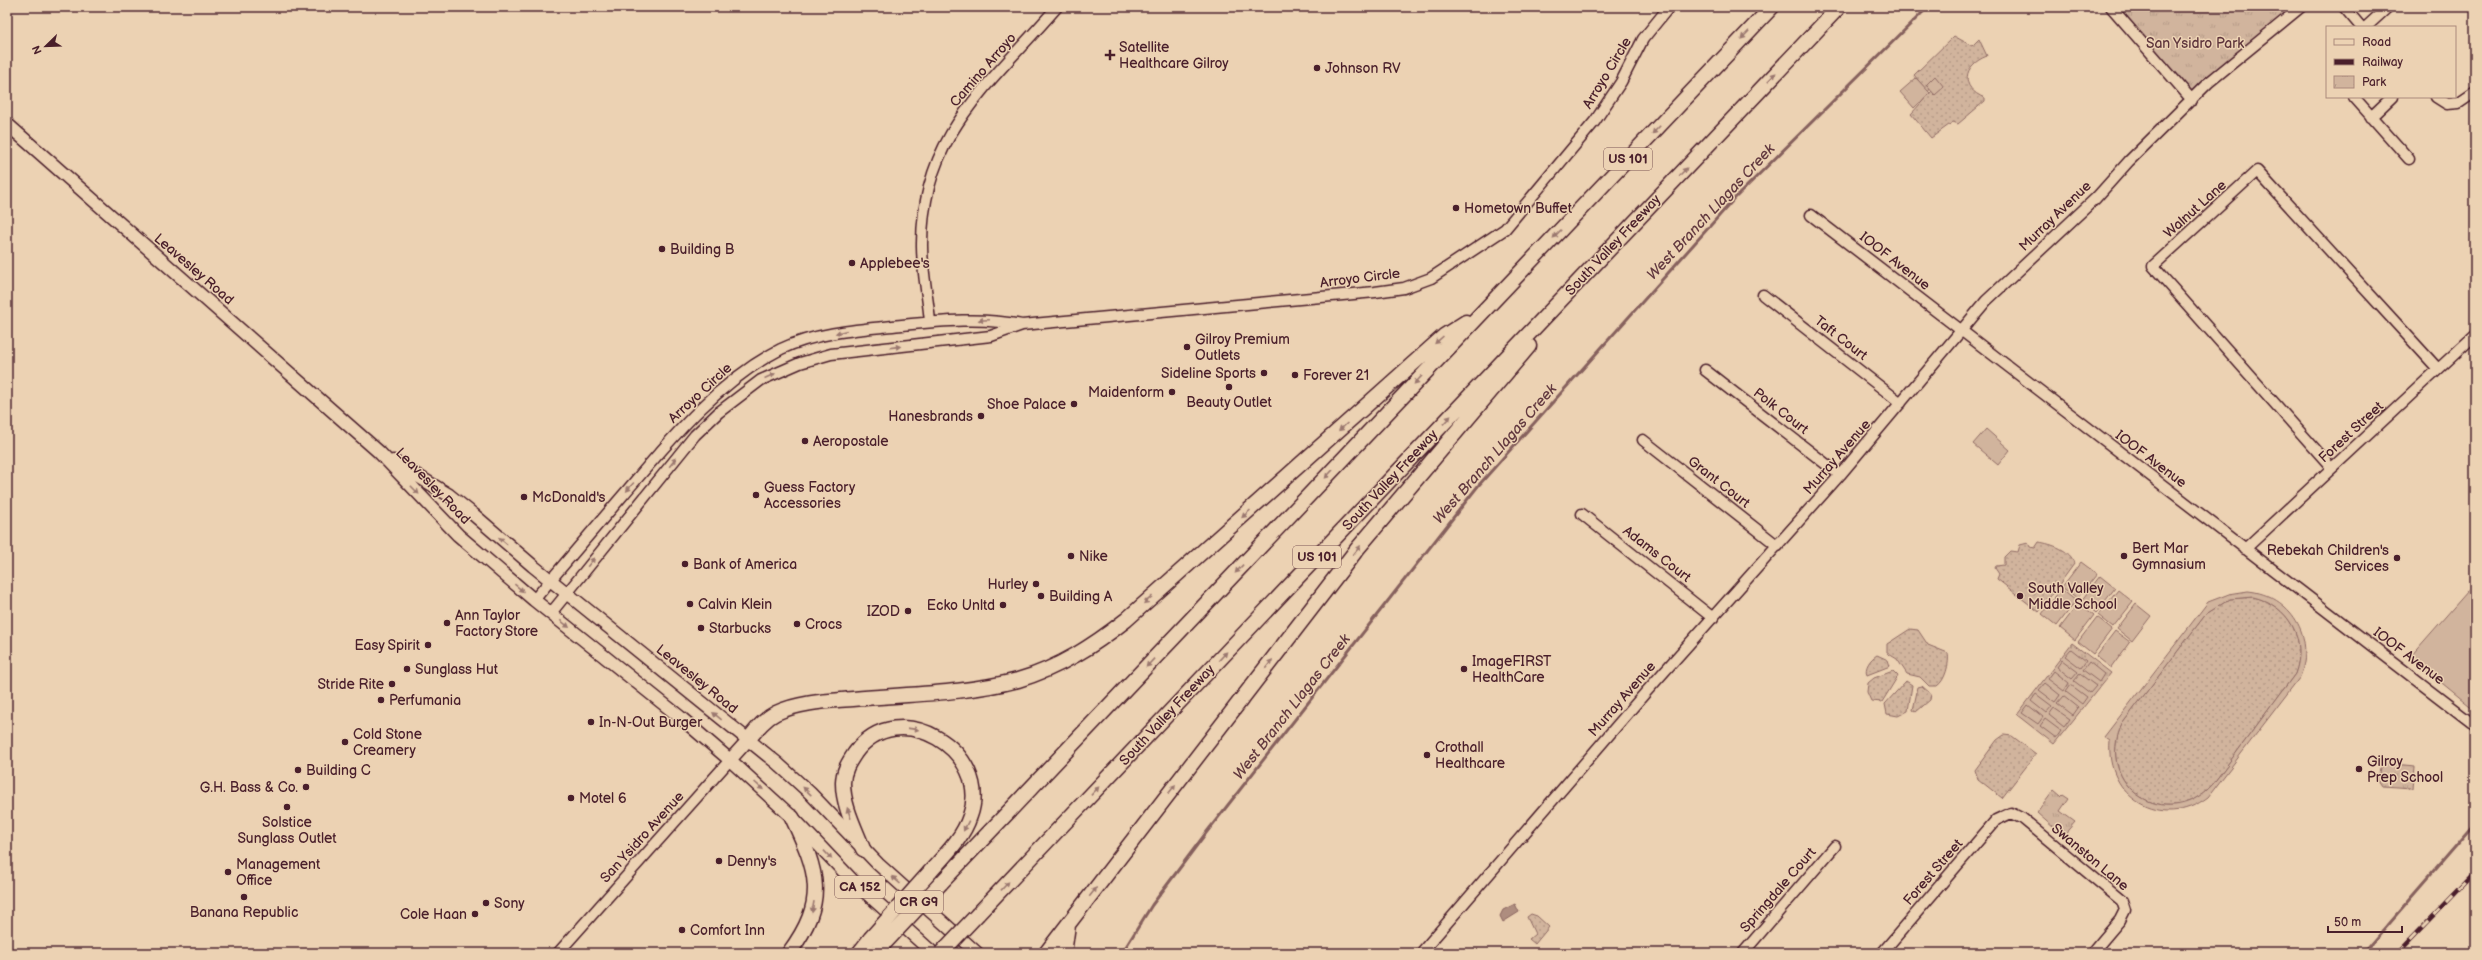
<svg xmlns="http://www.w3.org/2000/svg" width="2482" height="960" font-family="'Balsamiq Sans',sans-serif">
	<defs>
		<pattern id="grass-dots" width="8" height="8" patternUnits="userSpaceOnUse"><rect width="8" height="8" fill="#d1b49d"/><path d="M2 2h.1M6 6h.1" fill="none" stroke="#b59a87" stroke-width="1.8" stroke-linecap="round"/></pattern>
		<pattern id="park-tufts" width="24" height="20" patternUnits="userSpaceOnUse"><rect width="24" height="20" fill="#d1b49d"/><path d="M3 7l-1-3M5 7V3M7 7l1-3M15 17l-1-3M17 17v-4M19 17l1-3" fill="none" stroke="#b59a87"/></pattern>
	</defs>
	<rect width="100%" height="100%" fill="#ecd2b3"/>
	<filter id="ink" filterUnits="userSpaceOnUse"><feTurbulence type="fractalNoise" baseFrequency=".025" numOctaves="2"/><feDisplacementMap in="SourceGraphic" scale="8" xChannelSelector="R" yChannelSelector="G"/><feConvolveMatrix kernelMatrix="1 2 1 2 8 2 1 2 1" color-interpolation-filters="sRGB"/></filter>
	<g filter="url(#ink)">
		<path fill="url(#grass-dots)" stroke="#8e6a64" d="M1954,36L1972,46L1979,39L1987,56C1963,65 1959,88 1985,98V101L1958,124L1953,122L1931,138L1911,114L1932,91L1936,95L1926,84L1930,89L1928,92L1914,75Z
			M2039,542C2051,544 2072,550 2074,564L2039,612L1997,579L1999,574L1995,568L1996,566L2004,565V557L2010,551L2018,552L2020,545L2028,543L2030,547L2035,548Z
			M2253,597C2289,605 2308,640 2295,674L2213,784C2168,835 2093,786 2122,724L2206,614L2230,599Z
			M1910,629L1918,630L1928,645L1948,653C1950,663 1945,681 1937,686H1929L1920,677L1907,674L1897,659L1887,653V644Z
			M1877,655L1888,660L1890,666L1867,675C1864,668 1870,659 1877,655Z
			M1893,671L1898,676L1882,702L1871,701L1867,692L1868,683L1874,678Z
			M1906,681L1912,685L1908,711L1898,716L1887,714L1885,704Z
			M1922,686L1931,694L1930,700L1916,712L1913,710L1918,687Z
			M2004,735L2012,736L2036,754L2002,798L1978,779L1975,770L1997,740Z
			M1531,914L1537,916L1549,927L1535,944L1529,939L1535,934L1527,917Z"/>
		<path fill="url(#park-tufts)" stroke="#8e6a64" d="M2114,7H2293L2191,94Z
			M1935,76L1944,87L1935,95L1926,85Z
			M2072,643L2111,673L2054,744L2017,715Z
			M2383,764L2415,767L2413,788L2382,786L2378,780L2380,767Z
			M2054,790L2061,796L2063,794L2069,798L2060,811L2075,822L2063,836L2037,813Z"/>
		<path fill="#d1b49d" stroke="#8e6a64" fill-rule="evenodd" d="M1916,78L1930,93L1914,108L1900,92Z
			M1986,429L2010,450L1998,465L1973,444Z
			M2081,562L2097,574L2077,599L2062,587Z
			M2100,576L2115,588L2096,613L2081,601Z
			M2475,583V710L2410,657Z
			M2061,589L2076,601L2057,626L2042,614Z
			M2118,590L2133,602L2113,627L2098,615Z
			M2248,591C2291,595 2316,637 2300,677L2208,797C2162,832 2105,797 2110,741L2104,737L2208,602L2229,594ZM2253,597C2289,605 2308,640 2295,674L2213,784C2168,835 2093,786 2122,724L2206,614L2230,599Z
			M2079,603L2094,615L2075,640L2060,628Z
			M2136,604L2151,616L2132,641L2117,629Z
			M2097,617L2112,629L2093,654L2078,642Z
			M2115,631L2130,642L2111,668L2096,656Z
			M2071,649L2086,661L2081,668L2065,656Z
			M2062,660L2078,672L2072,679L2057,667Z
			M2089,662L2104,674L2099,682L2083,670Z
			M2054,671L2069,683L2064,691L2048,679Z
			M2080,674L2096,686L2090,693L2074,681Z
			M2045,683L2060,695L2055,702L2039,690Z
			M2071,685L2087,697L2082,704L2066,692Z
			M2036,694L2052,706L2046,713L2031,701Z
			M2063,696L2078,708L2073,715L2057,703Z
			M2028,705L2043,717L2038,724L2022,713Z
			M2054,708L2070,719L2064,727L2049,715Z
			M2045,719L2061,731L2056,738L2040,726Z"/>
		<path fill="#ae8d7f" stroke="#86615d" d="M1515,904L1519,912L1503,922L1500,916L1503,910Z"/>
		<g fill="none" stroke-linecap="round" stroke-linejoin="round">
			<path stroke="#86615d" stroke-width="3" d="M1122,953L1152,905L1206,833L1478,486L1735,198L1928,7
				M2363,953L2475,824"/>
			<defs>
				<path id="minor" d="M2111,7L2192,100
					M2344,7L2361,27
					M2366,27L2388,7
					M2354,97L2409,159
					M2436,97L2447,104L2459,103L2475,92
					M2371,117L2392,97
					M1811,215L2475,725
					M1763,295L1901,403
					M930,322C928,297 922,271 922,246C921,134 990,85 1057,7
					M1705,370L1840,475
					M1643,440L1778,546
					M2332,468L2153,266L2257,171L2438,369
					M1582,514L1713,618
					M2245,549L2475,335
					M534,600C564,564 594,529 624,494C670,440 717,382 781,349C816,332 864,329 902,325C942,321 983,317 1022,325
					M551,613L695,435L719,412L761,380L800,363L831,354L991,336L1022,325L1375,292L1404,288L1431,278L1505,229L1595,121L1621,82L1643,39L1669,7
					M558,953L730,760
					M1421,953L1646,692L1840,475L1986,301L2096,198L2129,161L2208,83L2301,7
					M1743,953L1835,846
					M1882,953L1996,820L2011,813L2023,819L2122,901L2125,910L2120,920L2092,953"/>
				<path id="major" d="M7,124L379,452L458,535L534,600L680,717L730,760L792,817L852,880L933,953
					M393,461L449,495L474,515L533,566L777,763L810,793L878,864L977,953
					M730,760L748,740"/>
				<path id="highway" d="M748,740C756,730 764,719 776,713C799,702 828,701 853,699C907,694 965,694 1018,680C1059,668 1093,646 1126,620L1444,336L1466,322
					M863,849C855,828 843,806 843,783C843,771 849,762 855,753C898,693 993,752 970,816C963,838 945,855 930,872
					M941,883L1772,7
					M978,914L1839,7
					M789,953C828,900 818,872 792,817
					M859,953L870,939
					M1046,953L1358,548L1529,346
					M1064,953L1068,925"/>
			</defs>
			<use href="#minor" stroke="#4a1f2b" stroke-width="13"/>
			<use href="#major" stroke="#4a1f2b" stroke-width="15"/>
			<use href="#highway" stroke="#4a1f2b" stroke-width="17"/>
			<use href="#minor" stroke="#ecd2b3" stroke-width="10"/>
			<use href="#major" stroke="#ecd2b3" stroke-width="12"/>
			<use href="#highway" stroke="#ecd2b3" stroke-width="14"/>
			<defs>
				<path id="rail" d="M2397,953L2475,872"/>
			</defs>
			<use href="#rail" stroke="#4a1f2b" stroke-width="4.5"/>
			<use href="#rail" stroke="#ecd2b3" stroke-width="3" stroke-dasharray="9" stroke-linecap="butt"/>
			<defs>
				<path id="highway-bridge" d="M870,939L930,872
					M880,948L941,883
					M941,953L978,914"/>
			</defs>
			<use href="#highway-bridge" stroke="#4a1f2b" stroke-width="17" stroke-linecap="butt"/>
			<use href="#highway-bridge" stroke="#ecd2b3" stroke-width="14"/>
		</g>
		<defs><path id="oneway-solid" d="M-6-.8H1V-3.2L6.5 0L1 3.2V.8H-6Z"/></defs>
		<g fill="#9b786f">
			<use href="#oneway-solid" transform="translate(1745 35) rotate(134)"/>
			<use href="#oneway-solid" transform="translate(1772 77) rotate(-46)"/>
			<use href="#oneway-solid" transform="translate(1656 130) rotate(134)"/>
			<use href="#oneway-solid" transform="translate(1683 172) rotate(-46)"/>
			<use href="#oneway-solid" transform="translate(1557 234) rotate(134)"/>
			<use href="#oneway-solid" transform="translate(984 320) rotate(178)"/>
			<use href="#oneway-solid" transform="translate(841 332) rotate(166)"/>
			<use href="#oneway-solid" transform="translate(1439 340) rotate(138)"/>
			<use href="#oneway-solid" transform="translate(895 347) rotate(-7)"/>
			<use href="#oneway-solid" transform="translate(770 376) rotate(-24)"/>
			<use href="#oneway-solid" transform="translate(1418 380) rotate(133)"/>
			<use href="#oneway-solid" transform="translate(1447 420) rotate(-47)"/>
			<use href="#oneway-solid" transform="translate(1343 427) rotate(138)"/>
			<use href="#oneway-solid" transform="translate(673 462) rotate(-51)"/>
			<use href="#oneway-solid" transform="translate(1329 474) rotate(133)"/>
			<use href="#oneway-solid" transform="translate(630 487) rotate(130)"/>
			<use href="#oneway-solid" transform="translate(415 490) rotate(46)"/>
			<use href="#oneway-solid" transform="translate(1246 514) rotate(138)"/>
			<use href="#oneway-solid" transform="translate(503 541) rotate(-140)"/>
			<use href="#oneway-solid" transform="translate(1357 550) rotate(-52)"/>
			<use href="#oneway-solid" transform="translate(591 562) rotate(-51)"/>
			<use href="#oneway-solid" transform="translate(1239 569) rotate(133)"/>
			<use href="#oneway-solid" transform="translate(519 588) rotate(40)"/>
			<use href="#oneway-solid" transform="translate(1148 600) rotate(139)"/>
			<use href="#oneway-solid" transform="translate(565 624) rotate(38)"/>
			<use href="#oneway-solid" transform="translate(1223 656) rotate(-47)"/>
			<use href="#oneway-solid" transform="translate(1150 663) rotate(133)"/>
			<use href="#oneway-solid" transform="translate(1269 664) rotate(-52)"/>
			<use href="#oneway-solid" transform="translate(717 716) rotate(-141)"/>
			<use href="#oneway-solid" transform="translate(913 729) rotate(8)"/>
			<use href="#oneway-solid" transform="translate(759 786) rotate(42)"/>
			<use href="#oneway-solid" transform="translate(1172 789) rotate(-52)"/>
			<use href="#oneway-solid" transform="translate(807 791) rotate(-136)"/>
			<use href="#oneway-solid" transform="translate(1095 791) rotate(-47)"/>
			<use href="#oneway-solid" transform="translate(849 813) rotate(-109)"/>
			<use href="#oneway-solid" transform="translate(966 826) rotate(117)"/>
			<use href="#oneway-solid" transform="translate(828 855) rotate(47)"/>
			<use href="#oneway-solid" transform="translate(896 880) rotate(-138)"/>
			<use href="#oneway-solid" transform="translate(1005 886) rotate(-47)"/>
			<use href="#oneway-solid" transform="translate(1093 892) rotate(-52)"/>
			<use href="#oneway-solid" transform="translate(813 907) rotate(100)"/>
		</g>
	</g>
	<g fill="#4a1f2b" stroke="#ecd2b3" stroke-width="1.5">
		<path d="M1108 49h4v4h4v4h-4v4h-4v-4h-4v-4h4z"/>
		<circle cx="1317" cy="68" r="4"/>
		<circle cx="1456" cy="208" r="4"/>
		<circle cx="662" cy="249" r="4"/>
		<circle cx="852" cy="263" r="4"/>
		<circle cx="1187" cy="347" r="4"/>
		<circle cx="1264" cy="373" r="4"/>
		<circle cx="1295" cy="375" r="4"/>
		<circle cx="1229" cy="387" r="4"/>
		<circle cx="1172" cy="392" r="4"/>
		<circle cx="1074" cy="404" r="4"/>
		<circle cx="981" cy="416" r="4"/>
		<circle cx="805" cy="441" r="4"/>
		<circle cx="756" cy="495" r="4"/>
		<circle cx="524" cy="497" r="4"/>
		<circle cx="1071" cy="556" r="4"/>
		<circle cx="2124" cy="556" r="4"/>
		<circle cx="2397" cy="558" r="4"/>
		<circle cx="685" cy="564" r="4"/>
		<circle cx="1036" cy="584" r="4"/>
		<circle cx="1041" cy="596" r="4"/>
		<circle cx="2020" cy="596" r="4"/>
		<circle cx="690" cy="604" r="4"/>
		<circle cx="1003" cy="605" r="4"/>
		<circle cx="908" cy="611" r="4"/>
		<circle cx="447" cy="623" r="4"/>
		<circle cx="797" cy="624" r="4"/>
		<circle cx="701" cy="628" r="4"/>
		<circle cx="428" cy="645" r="4"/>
		<circle cx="407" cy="669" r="4"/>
		<circle cx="1464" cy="669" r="4"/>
		<circle cx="392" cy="684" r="4"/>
		<circle cx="381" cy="700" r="4"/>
		<circle cx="591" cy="722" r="4"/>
		<circle cx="345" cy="742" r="4"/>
		<circle cx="1427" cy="755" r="4"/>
		<circle cx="2359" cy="769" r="4"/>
		<circle cx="298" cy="770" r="4"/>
		<circle cx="306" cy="787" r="4"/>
		<circle cx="571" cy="798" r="4"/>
		<circle cx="287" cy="807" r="4"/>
		<circle cx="719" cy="861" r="4"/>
		<circle cx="228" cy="872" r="4"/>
		<circle cx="244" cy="897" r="4"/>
		<circle cx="486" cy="903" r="4"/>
		<circle cx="475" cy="914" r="4"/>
		<circle cx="682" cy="930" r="4"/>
	</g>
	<g text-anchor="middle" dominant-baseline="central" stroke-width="3" stroke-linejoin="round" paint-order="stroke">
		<g fill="#ecd2b3" stroke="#7b5554" stroke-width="1">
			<rect x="1604" y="148" width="48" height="22" rx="3"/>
			<rect x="1293" y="546" width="48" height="22" rx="3"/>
			<rect x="835" y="876" width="50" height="22" rx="3"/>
			<rect x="895" y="891" width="48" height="22" rx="3"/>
		</g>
		<g font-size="13" font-weight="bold" fill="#4a1f2b">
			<text x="1628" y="159">US 101</text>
			<text x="1317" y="557">US 101</text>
			<text x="860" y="887">CA 152</text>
			<text x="919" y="902">CR G9</text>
		</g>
		<g font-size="14" fill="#5e353c" stroke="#ecd2b3">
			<text x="2195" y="43">San Ysidro Park</text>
		</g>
		<g font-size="14" fill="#4a1f2b" stroke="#ecd2b3" text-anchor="start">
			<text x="1119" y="47">Satellite<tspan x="1119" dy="16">Healthcare Gilroy</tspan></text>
			<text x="1325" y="68">Johnson RV</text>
			<text x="1464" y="208">Hometown Buffet</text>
			<text x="670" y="249">Building B</text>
			<text x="860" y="263">Applebee's</text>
			<text x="1195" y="339">Gilroy Premium<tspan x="1195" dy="16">Outlets</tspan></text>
			<text x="1256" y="373" text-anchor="end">Sideline Sports</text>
			<text x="1303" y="375">Forever 21</text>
			<text x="1164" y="392" text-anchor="end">Maidenform</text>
			<text x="1229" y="402" text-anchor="middle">Beauty Outlet</text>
			<text x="1066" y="404" text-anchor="end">Shoe Palace</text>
			<text x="973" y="416" text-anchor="end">Hanesbrands</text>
			<text x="813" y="441">Aeropostale</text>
			<text x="764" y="487">Guess Factory<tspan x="764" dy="16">Accessories</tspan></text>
			<text x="532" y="497">McDonald's</text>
			<text x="2132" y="548">Bert Mar<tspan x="2132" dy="16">Gymnasium</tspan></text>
			<text x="2389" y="550" text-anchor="end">Rebekah Children's<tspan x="2389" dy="16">Services</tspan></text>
			<text x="1079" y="556">Nike</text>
			<text x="693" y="564">Bank of America</text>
			<text x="1028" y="584" text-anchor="end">Hurley</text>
			<text x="2028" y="588">South Valley<tspan x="2028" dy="16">Middle School</tspan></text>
			<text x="1049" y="596">Building A</text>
			<text x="698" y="604">Calvin Klein</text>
			<text x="995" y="605" text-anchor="end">Ecko Unltd</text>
			<text x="900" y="611" text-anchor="end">IZOD</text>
			<text x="455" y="615">Ann Taylor<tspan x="455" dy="16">Factory Store</tspan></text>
			<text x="805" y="624">Crocs</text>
			<text x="709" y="628">Starbucks</text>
			<text x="420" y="645" text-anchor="end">Easy Spirit</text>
			<text x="1472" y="661">ImageFIRST<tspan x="1472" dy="16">HealthCare</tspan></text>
			<text x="415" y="669">Sunglass Hut</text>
			<text x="384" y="684" text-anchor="end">Stride Rite</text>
			<text x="389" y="700">Perfumania</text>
			<text x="599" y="722">In-N-Out Burger</text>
			<text x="353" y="734">Cold Stone<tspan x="353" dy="16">Creamery</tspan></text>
			<text x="1435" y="747">Crothall<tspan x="1435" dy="16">Healthcare</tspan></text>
			<text x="2367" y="761">Gilroy<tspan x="2367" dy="16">Prep School</tspan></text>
			<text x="306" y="770">Building C</text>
			<text x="298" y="787" text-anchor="end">G.H. Bass &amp; Co.</text>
			<text x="579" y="798">Motel 6</text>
			<text x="287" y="822" text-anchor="middle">Solstice<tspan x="287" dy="16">Sunglass Outlet</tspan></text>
			<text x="727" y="861">Denny's</text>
			<text x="236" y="864">Management<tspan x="236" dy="16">Office</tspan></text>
			<text x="494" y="903">Sony</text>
			<text x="244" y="912" text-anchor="middle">Banana Republic</text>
			<text x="467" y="914" text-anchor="end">Cole Haan</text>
			<text x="690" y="930">Comfort Inn</text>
		</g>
		<g font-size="14" fill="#4a1f2b" stroke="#ecd2b3">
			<text transform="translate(983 70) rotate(-49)">Camino Arroyo</text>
			<text transform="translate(1607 73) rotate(-59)">Arroyo Circle</text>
			<text transform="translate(2195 209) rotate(-42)">Walnut Lane</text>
			<text transform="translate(2055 216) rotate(-44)">Murray Avenue</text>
			<text transform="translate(1613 245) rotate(-47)">South Valley Freeway</text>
			<text transform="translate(1895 261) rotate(38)">IOOF Avenue</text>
			<text transform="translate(194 269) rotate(41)">Leavesley Road</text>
			<text transform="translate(1360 278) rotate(-7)">Arroyo Circle</text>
			<text transform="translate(1841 338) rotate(38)">Taft Court</text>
			<text transform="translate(700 393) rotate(-43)">Arroyo Circle</text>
			<text transform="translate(1781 411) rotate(38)">Polk Court</text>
			<text transform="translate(2351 432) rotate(-43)">Forest Street</text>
			<text transform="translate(1837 457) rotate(-49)">Murray Avenue</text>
			<text transform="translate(2151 459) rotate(37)">IOOF Avenue</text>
			<text transform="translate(1390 480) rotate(-47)">South Valley Freeway</text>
			<text transform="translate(1719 482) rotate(38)">Grant Court</text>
			<text transform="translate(433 486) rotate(46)">Leavesley Road</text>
			<text transform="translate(1657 554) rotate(38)">Adams Court</text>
			<text transform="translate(2409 656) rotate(37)">IOOF Avenue</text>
			<text transform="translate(697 679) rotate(39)">Leavesley Road</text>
			<text transform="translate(1622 699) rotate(-49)">Murray Avenue</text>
			<text transform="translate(1167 715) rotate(-47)">South Valley Freeway</text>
			<text transform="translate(642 837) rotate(-48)">San Ysidro Avenue</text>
			<text transform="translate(2090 857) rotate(40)">Swanston Lane</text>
			<text transform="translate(1933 872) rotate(-49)">Forest Street</text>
			<text transform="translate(1778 890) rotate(-49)">Springdale Court</text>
		</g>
		<g font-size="15" font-style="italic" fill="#633a40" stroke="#ecd2b3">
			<text transform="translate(1711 212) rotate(-47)">West Branch Llagas Creek</text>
			<text transform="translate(1495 454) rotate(-49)">West Branch Llagas Creek</text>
			<text transform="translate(1292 707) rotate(-52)">West Branch Llagas Creek</text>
		</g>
	</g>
	<rect width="2482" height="960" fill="none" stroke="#ecd2b3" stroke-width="24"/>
	<rect x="12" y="12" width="2458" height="936" fill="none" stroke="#4a1f2b" stroke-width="1.5" filter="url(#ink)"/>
	<rect x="2326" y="26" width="130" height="72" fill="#ecd2b3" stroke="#ab8a7d"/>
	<rect x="2334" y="39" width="20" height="6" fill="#ecd2b3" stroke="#ab8a7d"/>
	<text x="2362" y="46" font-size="12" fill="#4a1f2b">Road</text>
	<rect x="2334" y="59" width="20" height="6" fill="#4a1f2b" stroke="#ab8a7d"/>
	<text x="2362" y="66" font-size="12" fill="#4a1f2b">Railway</text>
	<rect x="2334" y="76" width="20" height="12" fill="url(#park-tufts)" stroke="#ab8a7d"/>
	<text x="2362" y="86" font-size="12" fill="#4a1f2b">Park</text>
	<g transform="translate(46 46) rotate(247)" stroke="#ecd2b3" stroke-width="3" paint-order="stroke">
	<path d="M0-3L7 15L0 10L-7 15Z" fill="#4a1f2b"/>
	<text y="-6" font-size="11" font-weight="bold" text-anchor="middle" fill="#4a1f2b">N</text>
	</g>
	<path d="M2328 926v6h74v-6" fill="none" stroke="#4a1f2b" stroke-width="2"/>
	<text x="2334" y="926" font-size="12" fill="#4a1f2b" stroke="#ecd2b3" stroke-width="3" paint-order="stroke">50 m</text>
</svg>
